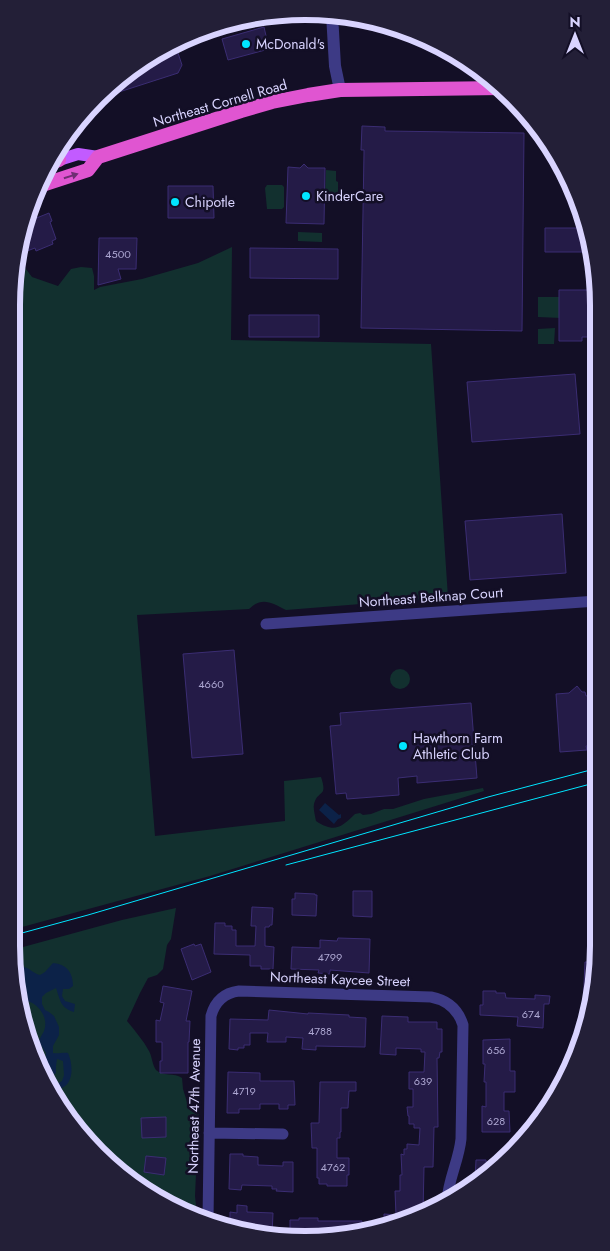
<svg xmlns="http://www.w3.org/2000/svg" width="610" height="1251" font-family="Jost,sans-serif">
	<rect width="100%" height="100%" fill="#130f26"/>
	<path fill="#12302f" d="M326,170L336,171V181L338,182V197H325Z
		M267,185H282L284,187V207L282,209H267L265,188Z
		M298,232L322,233V242L298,241Z
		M232,247L231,340L431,344L448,597L286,610C272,603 262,596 249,609L137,615L155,836L285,821L284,781L321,777C328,798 318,789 314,804C313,809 315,815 316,821C334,833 341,828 355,814L360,813L363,815L371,814L384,809H393L424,799L483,788L484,791L210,876L11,930V912L16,928V916L11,900V859L19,846L17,836L11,826L13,789L11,790L12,286L19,260L32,277L58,286L71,269L81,267L92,268L94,276V290L100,287L142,279L198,263Z
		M538,297H561V318L538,317Z
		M555,328L554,344H538V329Z
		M390 679a10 10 0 1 1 20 0a10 10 0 1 1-20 0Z
		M176,908L171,939L167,945L163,969L157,975L148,978L140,993L127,1021C135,1031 143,1040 149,1051C152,1056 152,1064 156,1070C163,1077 174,1072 182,1078L183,1089L187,1102L199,1107L195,1196L197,1215L158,1200L72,1125L27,1041L12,950L122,920Z"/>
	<path fill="#0c2248" d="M325,803L339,815L341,814V818L338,819L334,824L319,810Z
		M53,963C67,964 73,973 73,986L69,989H63L62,996L65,1001L75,1004L74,1012C60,1008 60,999 56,988L46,993L42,997V1004L45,1010L49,1012L54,1016L59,1027V1035L53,1046V1053C59,1054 63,1052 68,1053C73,1064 74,1083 62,1088L59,1094L58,1098L55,1093L57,1084L62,1081L64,1075L63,1061L57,1059L56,1066V1073L48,1080L44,1073L46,1053L39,1042C40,1037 42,1035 44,1031C49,1018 39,1004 27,1001L21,1005L18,989L20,987L16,973L17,968C28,964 31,973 40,975L45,972Z"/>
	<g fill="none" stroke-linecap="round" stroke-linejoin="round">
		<path stroke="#0c2248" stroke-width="3" d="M12,451L15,450L22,439L21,435L12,430
			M17,924L21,970"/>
	</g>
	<path fill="#241b47" stroke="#3b2d73" d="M264,27L269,49L228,60L222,39Z
		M177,50L182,65L178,73L116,93L113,83L164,54Z
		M362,126L385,127V131L524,133L522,331L361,328L364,153V150H361Z
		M304,164L308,168H325L324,224L286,223L288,167L300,168Z
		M168,186H213L214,218H168Z
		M49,213L52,221L50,222L56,239L52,241L53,244L36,251L35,248L27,251L24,242L28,225L35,223L34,219Z
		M545,228H586L592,252H545Z
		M99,238H137L136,269H118L121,279L98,285Z
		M250,248L338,249V279L250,278Z
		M559,290H596V337H582V341H559Z
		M249,315H319V337H249Z
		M575,374L580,434L472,442L467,382Z
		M562,514L566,573L470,580L465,521Z
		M234,650L243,754L192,758L183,654Z
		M577,686L582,692H585L586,696L591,695L592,708L595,707L596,720H597L598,745L586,746L587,750L560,752L556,694L569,693Z
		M471,703L477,778L417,783V776L398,778L399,795L347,799L346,793L336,794L330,726L341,725L340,713Z
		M353,891H372V917L353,916Z
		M295,893L315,894V895H317L316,916L292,915V899H295Z
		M252,907L273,908L272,925H270L269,927H265V946L274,947L273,969H261V966H250V955L214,954L215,923H225V926H232V930H236V946H255L256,926H251Z
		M338,938L370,939L369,973L330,970V974L318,973L319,970L291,969L292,947L320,948V940L337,941Z
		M194,944L195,946L201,944L211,972L192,980L181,949Z
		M585,962H598L587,1008H583Z
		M163,986L192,991L186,1021H190L189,1042H188V1073H160V1061H162V1042H156V1020L160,1021L164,1003L160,1002Z
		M483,991H496V993H505L506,998L535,999V995L550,996L549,1004H544L543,1028L517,1026L518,1017L480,1015V1005H483Z
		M269,1010L308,1014V1013L349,1015V1017L366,1018L365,1047L316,1046V1050L302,1049L303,1038L286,1037V1042H267L268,1033H250V1045H244V1048H238V1050L229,1049L230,1019L268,1020Z
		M382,1016L408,1017V1022H437V1029H442V1052H440L439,1058H437L438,1127H434L433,1167H424L423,1213L384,1225V1214L396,1215L395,1191H400V1175H402L401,1154L404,1155V1149H407V1144L419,1145L420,1128H414V1124H409V1116H408L407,1107H413V1089H409V1072H424L425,1052H421V1049L396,1048V1055L380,1054Z
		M510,1039V1071H515V1092H504V1111H509L510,1132H482V1106L486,1107V1082H484L485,1064H483V1040Z
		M228,1072L260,1073V1081H294L295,1105H288V1109H279V1104H260V1109H239V1113H227Z
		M320,1082H356V1091H349L348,1108H341V1132H340V1138H337V1158H349V1175H347V1186H327V1184H319V1178H317V1148H312L311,1123H319Z
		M166,1117V1137L142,1138L141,1118Z
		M230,1154H243V1156L258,1157V1165L283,1166V1162H293V1192L276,1191L277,1189H272V1186L242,1185L241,1190L229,1189Z
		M146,1156L166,1158L164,1175L144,1172Z
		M476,1160H486V1162H501L475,1181Z
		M237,1205L247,1206V1212L273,1213L272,1235L244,1233L234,1229V1222H230V1212L237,1213Z
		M299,1218H318V1221H362L361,1232L343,1237L290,1235V1220H299Z"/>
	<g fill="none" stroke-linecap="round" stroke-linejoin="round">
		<path stroke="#3d3a85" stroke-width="11" d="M266,624L597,601
			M209,1133L283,1134
			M208,1219L211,1016C215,1001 224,993 239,991L431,997C447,1000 458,1009 463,1025L461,1139C459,1160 448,1180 447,1201"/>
		<path stroke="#3d3a85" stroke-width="12" d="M332,14L335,66L340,90"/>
		<path stroke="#c25bff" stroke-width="12" d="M59,160L78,154L98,157"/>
		<path stroke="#e055d1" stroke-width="14" d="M51,163L59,160
			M39,186L88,170L98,157L241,111L272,102L308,95L340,90L503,88"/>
		<path stroke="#00e5ff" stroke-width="1" d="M286,865L598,782
			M11,936L88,915L488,797L598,768"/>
	</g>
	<defs><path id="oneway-solid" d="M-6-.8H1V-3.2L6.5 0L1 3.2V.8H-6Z" transform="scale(1.25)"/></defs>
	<use fill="#6f2e73" href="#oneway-solid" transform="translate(71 176) rotate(-18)"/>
	<g fill="#00e5ff" stroke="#130f26" stroke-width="2">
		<circle cx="246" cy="44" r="5"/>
		<circle cx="306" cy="196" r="5"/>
		<circle cx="175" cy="202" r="5"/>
		<circle cx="403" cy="746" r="5"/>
	</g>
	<g text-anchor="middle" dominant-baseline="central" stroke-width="5" stroke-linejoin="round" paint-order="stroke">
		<g font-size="11" fill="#aca6d1">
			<text x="118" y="254">4500</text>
			<text x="211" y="684">4660</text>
			<text x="330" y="957">4799</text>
			<text x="531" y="1014">674</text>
			<text x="320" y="1031">4788</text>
			<text x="496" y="1050">656</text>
			<text x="423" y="1081">639</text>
			<text x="244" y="1091">4719</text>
			<text x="496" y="1121">628</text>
			<text x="333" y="1167">4762</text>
		</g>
		<g font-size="14" fill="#d9d4ff" stroke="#130f26" text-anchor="start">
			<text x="256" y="44">McDonald's</text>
			<text x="316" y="196">KinderCare</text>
			<text x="185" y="202">Chipotle</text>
			<text x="413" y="738">Hawthorn Farm<tspan x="413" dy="16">Athletic Club</tspan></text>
		</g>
		<g font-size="14" fill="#d9d4ff" stroke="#130f26">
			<text transform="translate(220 103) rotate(-16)">Northeast Cornell Road</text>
			<text transform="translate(431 597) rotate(-4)">Northeast Belknap Court</text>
			<text transform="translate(340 979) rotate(2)">Northeast Kaycee Street</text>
			<text transform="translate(194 1106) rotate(-89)">Northeast 47th Avenue</text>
		</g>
	</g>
	<path d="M0 0H610V1251H0ZM305 20H305A285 285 0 0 1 590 305V946A285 285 0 0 1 305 1231H305A285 285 0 0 1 20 946V305A285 285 0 0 1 305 20Z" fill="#231f37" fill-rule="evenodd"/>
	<path fill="none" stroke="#d9d4ff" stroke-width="6" d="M305 20H305A285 285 0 0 1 590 305V946A285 285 0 0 1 305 1231H305A285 285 0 0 1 20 946V305A285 285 0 0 1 305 20Z"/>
	<g transform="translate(575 35)" stroke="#130f26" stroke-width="4" paint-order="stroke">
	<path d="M0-4L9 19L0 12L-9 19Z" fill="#d9d4ff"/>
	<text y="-8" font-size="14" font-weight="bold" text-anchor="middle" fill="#d9d4ff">N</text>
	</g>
</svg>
